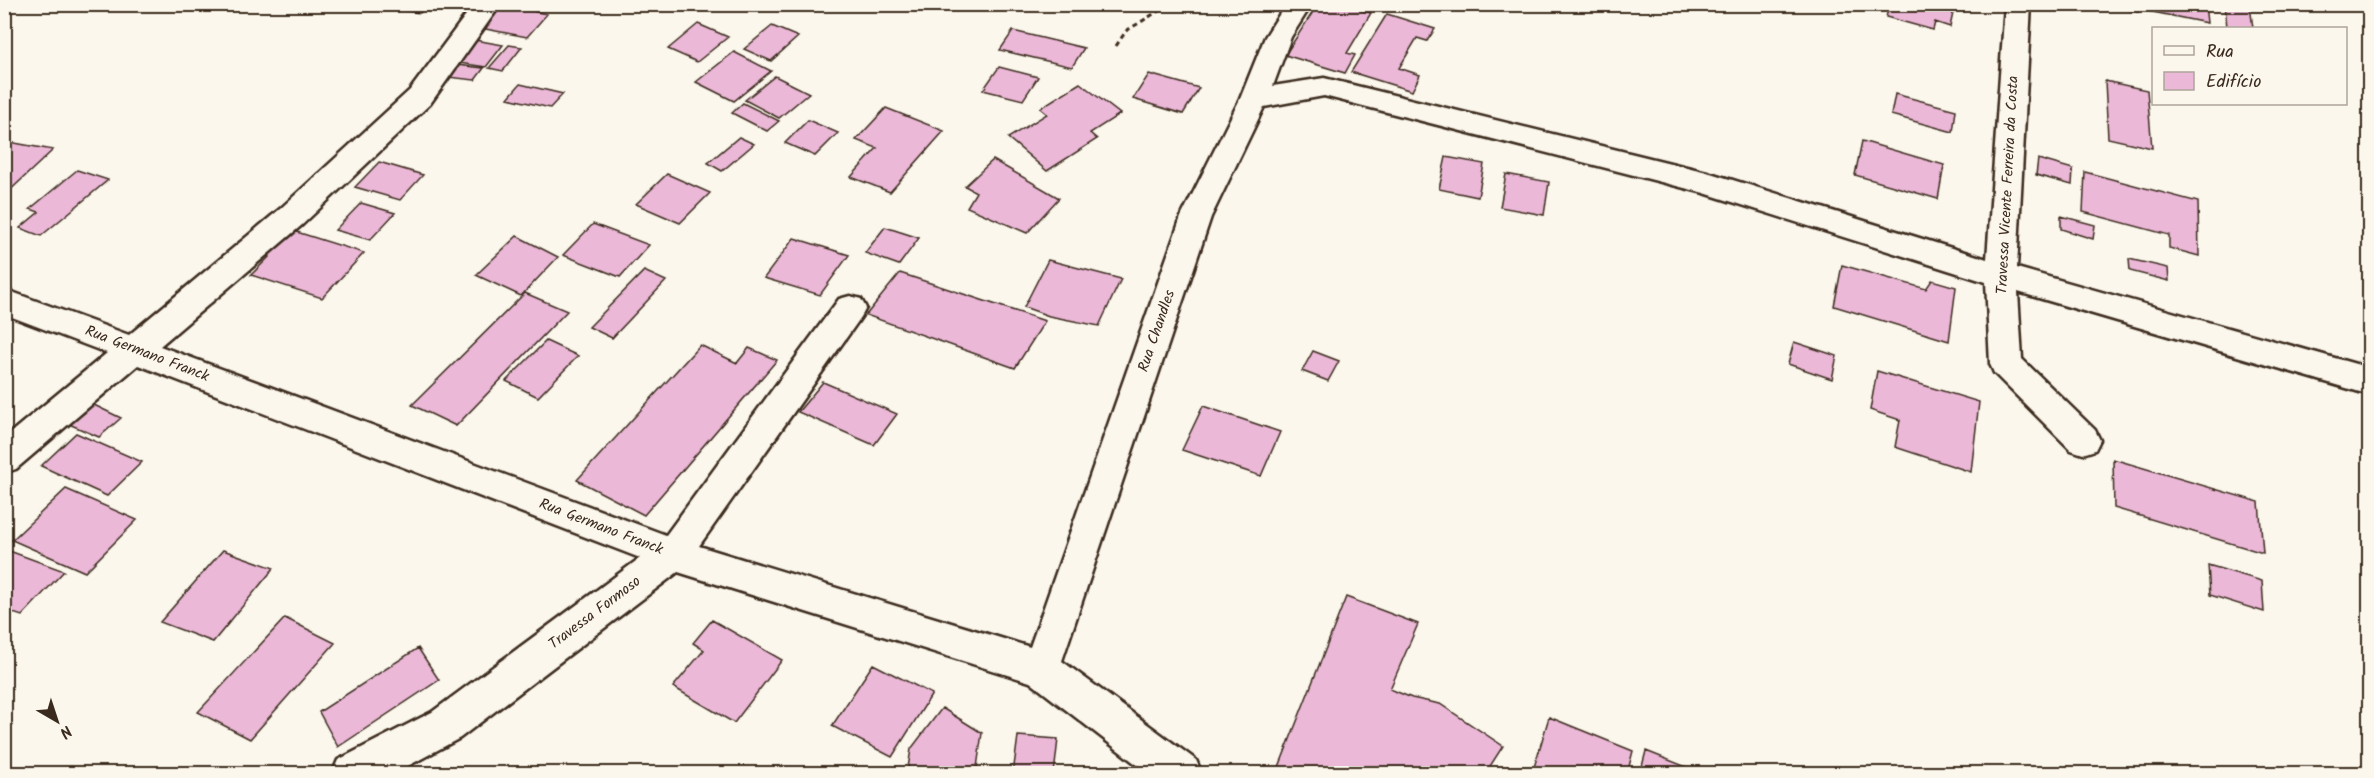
<svg xmlns="http://www.w3.org/2000/svg" width="2374" height="778" font-family="Kalam,sans-serif">
	<rect width="100%" height="100%" fill="#fbf7ec"/>
	<filter id="ink" filterUnits="userSpaceOnUse"><feTurbulence type="fractalNoise" baseFrequency=".0167" numOctaves="2"/><feDisplacementMap in="SourceGraphic" scale="12" xChannelSelector="R" yChannelSelector="G"/><feConvolveMatrix kernelMatrix="1 2 1 2 8 2 1 2 1" color-interpolation-filters="sRGB"/></filter>
	<g filter="url(#ink)">
		<path fill="#ebb8d7" stroke="#3b2a1e" stroke-width="1.5" d="M392,4H428L420,13L389,8Z
			M497,4L547,14L527,37L475,27Z
			M1318,4H1343L1371,13L1347,53L1355,55L1345,73L1285,55Z
			M1876,4H1955L1950,27L1935,22L1933,30L1886,17L1888,10L1876,6Z
			M2104,4H2205L2207,23L2138,9V12Z
			M2225,4L2250,6L2253,28H2227Z
			M1387,14L1435,29L1427,41L1417,38L1399,68L1420,75L1412,91L1351,72Z
			M698,24L728,37L697,62L668,49Z
			M772,26L798,37L771,61L744,49Z
			M1013,31L1084,48L1072,67L1000,50Z
			M469,39L503,45L486,67L452,62Z
			M509,45L522,47L503,71L489,68Z
			M734,52L771,71L734,101L696,82Z
			M456,65L484,68L475,80L447,77Z
			M999,67L1038,77L1023,100L983,90Z
			M1149,74L1199,88L1183,114L1133,99Z
			M775,76L809,93L779,118L745,100Z
			M2105,81L2147,90L2152,148L2108,138Z
			M1080,83L1120,114L1090,133L1097,139L1047,171L1008,138L1047,114L1040,108Z
			M520,84L563,94L550,108L508,98Z
			M1895,94L1956,110L1953,132L1891,115Z
			M743,103L779,121L767,131L732,113Z
			M886,108L944,131L890,192L851,177L877,148L856,140Z
			M808,120L838,133L815,156L785,143Z
			M739,137L754,144L722,171L708,163Z
			M1862,141L1944,165L1938,199L1855,175Z
			M9,142L53,150L4,196V146Z
			M1446,157L1484,164L1478,197L1439,189Z
			M2038,159L2073,169L2072,185L2036,175Z
			M993,160L1059,198L1027,233L967,207L976,192L965,186Z
			M379,162L423,175L400,200L355,187Z
			M77,170L108,180L41,236L20,228L39,212L30,209Z
			M2085,172L2198,202L2199,256L2169,248V235L2083,212Z
			M667,174L710,193L680,223L636,204Z
			M1506,174L1549,182L1544,215L1500,207Z
			M361,203L395,213L370,240L335,230Z
			M2061,216L2095,225L2093,239L2061,229Z
			M593,224L649,245L620,277L563,255Z
			M885,227L919,238L899,265L865,253Z
			M284,228L364,253L322,298L251,275L270,256L263,249Z
			M517,236L558,257L521,296L476,275Z
			M794,238L849,255L820,295L764,278Z
			M2129,259L2168,268L2169,281L2130,271Z
			M1048,260L1121,279L1099,326L1049,316L1024,307Z
			M1842,265L1926,289L1932,280L1956,287L1949,341L1834,306Z
			M644,271L666,281L612,338L589,327Z
			M900,273L1045,321L1015,368L866,315Z
			M525,293L567,311L456,426L412,405Z
			M546,341L578,356L538,397L506,381Z
			M1794,342L1837,356L1832,379L1788,364Z
			M700,345L737,363L749,348L777,360L644,515L577,480Z
			M1313,351L1339,361L1328,381L1302,371Z
			M1877,371L1979,402L1971,472L1895,447L1900,420L1870,410Z
			M823,382L897,414L874,445L798,412Z
			M92,404L121,418L99,437L69,424Z
			M1203,406L1280,432L1261,476L1182,450Z
			M76,433L142,462L107,496L41,466Z
			M2113,459L2259,502L2263,553L2114,508Z
			M66,489L137,520L85,572L12,540Z
			M4,549L64,571L22,616L4,610Z
			M223,550L274,568L213,642L160,622Z
			M2208,565L2262,581L2264,612L2210,595Z
			M1346,597L1418,624L1390,689L1412,698L1440,704L1503,746L1485,774L1277,772Z
			M285,618L335,643L250,739L198,712Z
			M712,620L782,660L734,723L673,687L704,650L693,643Z
			M418,648L439,680L338,747L319,712Z
			M873,664L932,694L892,757L832,726Z
			M942,708L982,733L976,774H907L911,749Z
			M1549,717L1633,751L1627,774H1532Z
			M1018,736L1058,739L1054,774H1013Z
			M1646,751L1704,774H1640Z"/>
		<g fill="none" stroke-linecap="round" stroke-linejoin="round">
			<defs>
				<path id="street" d="M474,4H501L430,104L302,225L160,346L666,535L839,299L850,296L861,299L866,308L861,317L699,546L1030,647L1181,217L1240,99L1265,37L1286,4H1312L1291,37L1273,86L1324,78L1707,172L1987,259L2005,4H2031L2017,268L2370,368V395L2018,292L2022,359L2095,430L2100,440L2095,450L2083,454L2071,450L1994,373L1990,364L1986,282L1704,193L1324,96L1264,107L1211,217L1062,661L1196,760L1202,774H1149L1030,682L678,572L460,738L393,774H332L338,760L432,712L640,558L138,365L16,469L4,473V438L107,353L4,314V289L129,335L280,209L410,90Z"/>
			</defs>
			<use href="#street" stroke="#3b2a1e" stroke-width="5"/>
			<path stroke="#3b2a1e" stroke-width="3" stroke-dasharray="5 4" stroke-linecap="butt" d="M1116,46L1126,31L1170,4"/>
			<use href="#street" fill="#fbf7ec" fill-rule="evenodd"/>
		</g>
	</g>
	<g text-anchor="middle" dominant-baseline="central" stroke-width="4.5" stroke-linejoin="round" paint-order="stroke">
		<g font-size="15" fill="#3b2a1e" stroke="#fbf7ec">
			<text transform="translate(2008 185) rotate(-87)">Travessa Vicente Ferreira da Costa</text>
			<text transform="translate(1157 331) rotate(-71)">Rua Chandles</text>
			<text transform="translate(147 354) rotate(21)">Rua Germano Franck</text>
			<text transform="translate(601 527) rotate(21)">Rua Germano Franck</text>
			<text transform="translate(595 613) rotate(-37)">Travessa Formoso</text>
		</g>
	</g>
	<rect width="2374" height="778" fill="none" stroke="#fbf7ec" stroke-width="24"/>
	<rect x="12" y="12" width="2350" height="754" fill="none" stroke="#3b2a1e" stroke-width="2" filter="url(#ink)"/>
	<rect x="2152" y="27" width="195" height="78" fill="#fbf7ec" stroke="#aea59a" stroke-width="1.5"/>
	<rect x="2164" y="46" width="30" height="9" fill="#fbf7ec" stroke="#aea59a" stroke-width="1.5"/>
	<text x="2206" y="57" font-size="18" fill="#3b2a1e">Rua</text>
	<rect x="2164" y="72" width="30" height="18" fill="#ebb8d7" stroke="#aea59a" stroke-width="1.5"/>
	<text x="2206" y="87" font-size="18" fill="#3b2a1e">Edifício</text>
	<g transform="translate(57 721) rotate(141)" stroke="#fbf7ec" stroke-width="4.5" paint-order="stroke">
	<path d="M0-4.5L10 22L0 15L-10 22Z" fill="#3b2a1e"/>
	<text y="-9" font-size="16" font-weight="bold" text-anchor="middle" fill="#3b2a1e">N</text>
	</g>
</svg>
